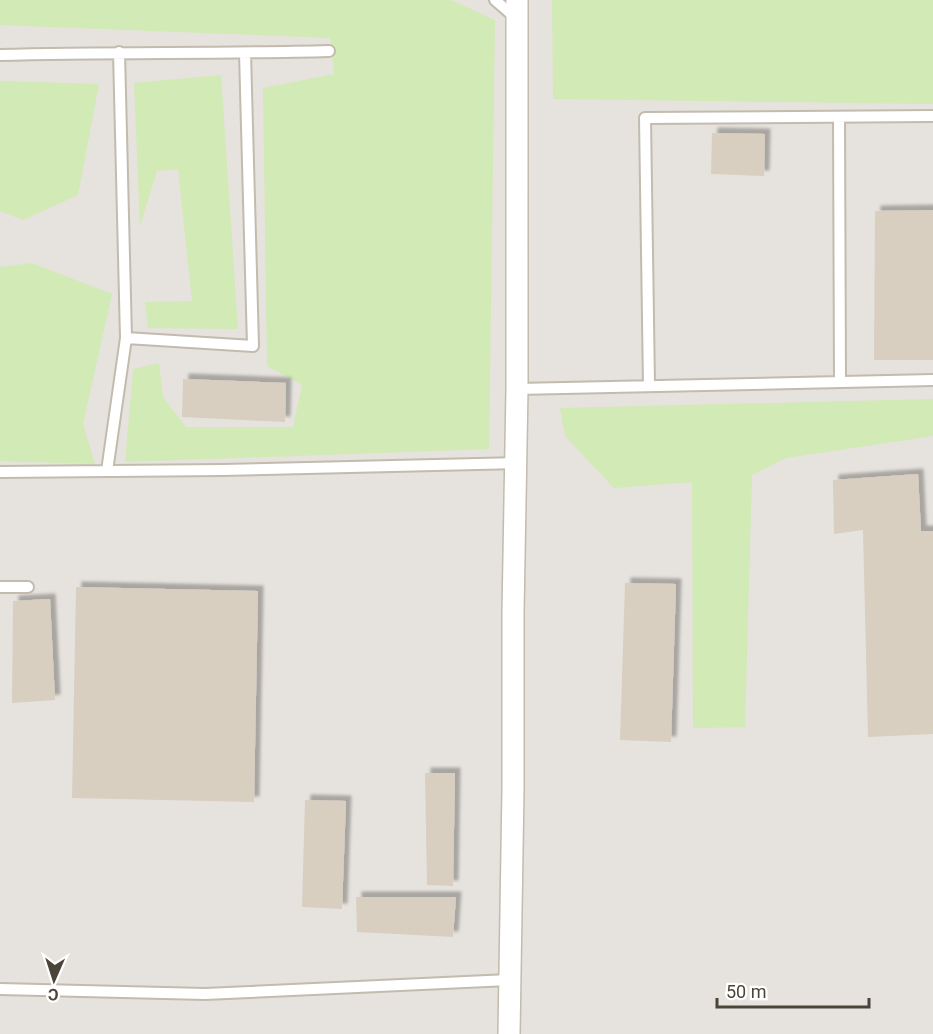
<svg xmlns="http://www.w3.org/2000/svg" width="933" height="1034" font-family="Roboto,sans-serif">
	<defs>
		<filter id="shadow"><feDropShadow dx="5.5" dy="-5.5" stdDeviation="1.5" flood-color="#0004"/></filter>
	</defs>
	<rect width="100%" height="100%" fill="#f6f3ec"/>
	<path fill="#e6e2dd" d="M0,0H933V1034H0Z"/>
	<path fill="#d2eab5" d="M0,0H451L495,20L489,449L125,462L133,369L159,363L163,397L186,427H293L302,385L267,366L263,88L334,74L330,38L0,25Z
		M552,0H933V104L553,99Z
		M221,75L238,329L148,328L145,302L192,301L178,169L157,171L140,226L134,83Z
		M0,81L99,84L78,195L23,220L0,211Z
		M32,263L112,294L83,424L95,464L0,461V267Z
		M933,399V436L786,458L752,475L745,727L693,728L692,482L614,488L565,436L560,408Z"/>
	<path fill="#d8cfc1" filter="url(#shadow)" d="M712,133L765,134L764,176L711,174Z
		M933,210V360H874L875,211Z
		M183,379L286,383L285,422L182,417Z
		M918,474L921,531H933V734L868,737L863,530L834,534L833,480Z
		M625,583L676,584L671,742L620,740Z
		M76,587L258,591L254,802L72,798Z
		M50,599L55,700L12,703L13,601Z
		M425,773H455L453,886L427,885Z
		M305,800L346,801L342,909L302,907Z
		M356,897H456L453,937L357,932Z"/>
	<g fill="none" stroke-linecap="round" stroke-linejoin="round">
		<defs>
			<path id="service" d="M495,0L517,19
				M0,55C110,52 220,54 329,51
				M839,117L840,382
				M126,338L253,346L245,53
				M649,385L645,118L933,116
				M517,389L933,380
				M107,471L126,338L119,52
				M0,472L223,470L516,463
				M0,587H28
				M0,989L205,994L509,980"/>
			<path id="minor" d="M509,1034L513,789V613L517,389V0"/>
		</defs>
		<use href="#service" stroke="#c2bbae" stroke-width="14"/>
		<use href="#minor" stroke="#c2bbae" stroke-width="24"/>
		<use href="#service" stroke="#fff" stroke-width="10"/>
		<use href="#minor" stroke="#fff" stroke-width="21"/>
	</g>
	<g transform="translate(54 980) rotate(183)" stroke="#ffffff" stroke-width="4.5" paint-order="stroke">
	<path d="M0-4.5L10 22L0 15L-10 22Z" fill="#4b4439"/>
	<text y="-9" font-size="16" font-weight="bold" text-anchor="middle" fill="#4b4439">С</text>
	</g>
	<path d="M717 998v9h152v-9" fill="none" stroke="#4b4439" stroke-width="3"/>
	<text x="726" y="998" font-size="18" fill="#4b4439" stroke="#ffffff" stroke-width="4.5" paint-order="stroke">50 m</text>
</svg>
